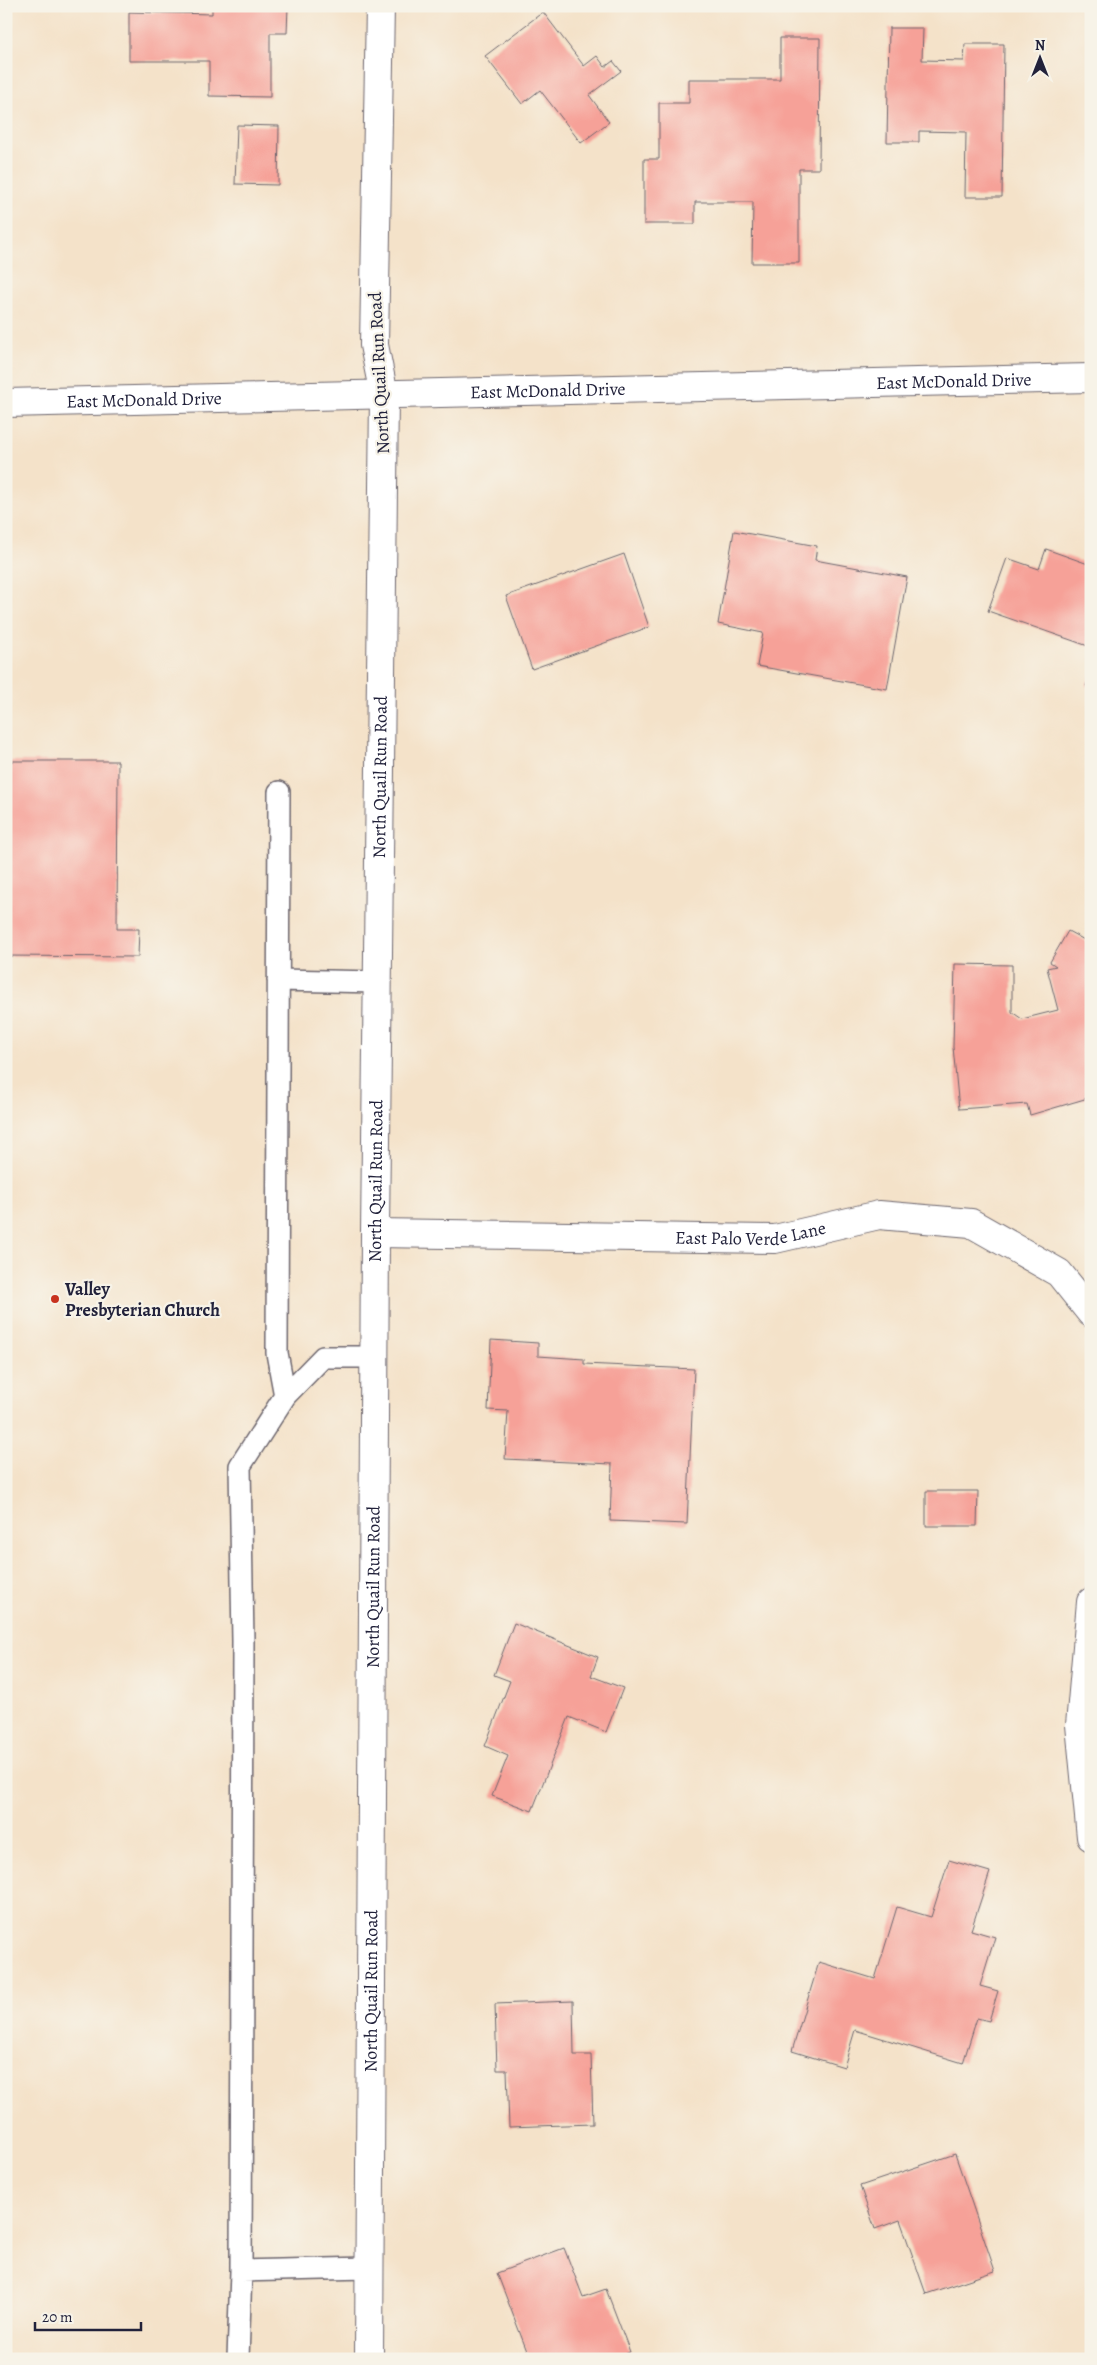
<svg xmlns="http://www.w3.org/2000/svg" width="1097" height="2365" font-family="Alegreya,serif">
	<rect width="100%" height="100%" fill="#f7f3e8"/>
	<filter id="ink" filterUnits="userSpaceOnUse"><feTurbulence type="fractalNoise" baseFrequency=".02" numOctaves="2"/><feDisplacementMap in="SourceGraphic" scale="10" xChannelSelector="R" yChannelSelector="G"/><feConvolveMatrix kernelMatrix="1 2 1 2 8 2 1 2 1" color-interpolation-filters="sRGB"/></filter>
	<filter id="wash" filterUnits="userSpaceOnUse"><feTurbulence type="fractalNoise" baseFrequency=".0096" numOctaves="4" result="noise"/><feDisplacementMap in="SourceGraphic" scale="20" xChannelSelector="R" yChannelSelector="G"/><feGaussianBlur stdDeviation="1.12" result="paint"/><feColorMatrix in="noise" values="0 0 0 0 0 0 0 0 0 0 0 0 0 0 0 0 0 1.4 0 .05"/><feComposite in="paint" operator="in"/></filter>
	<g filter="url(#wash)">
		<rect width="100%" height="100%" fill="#f4e2c9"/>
		<g id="blocks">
			<path fill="#f6a198" d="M212,6H288L287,33H270V97L209,96V61H129V12L212,14Z
				M543,12L584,66L597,56L605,67L613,61L621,71L589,95L609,122L581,143L540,90L522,104L485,56Z
				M889,28H923L922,60L964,61L965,44H1004L1002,197H965L966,132L919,131V142H887Z
				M780,38H820L819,169H799V263H752L753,202H695V224H644V159H659V103H689V79H780Z
				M237,125L279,126L278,185L235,184Z
				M734,531L817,546L815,560L907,577L887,689L757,666L763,633L718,624Z
				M1046,549L1091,565V647L988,611L1007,558L1039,569Z
				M624,554L649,627L532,669L506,596Z
				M1091,674V687L1086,686Z
				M6,761H118L117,929H139L138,957L6,956Z
				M1068,931L1088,942L1091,937V1106L1088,1098L1030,1115L1027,1104L959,1109L953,1047L955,964L1012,965V1012L1022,1019L1058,1010L1047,968L1056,966L1050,962Z
				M491,1340L538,1343V1356L584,1359V1364L694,1369L687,1524L610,1521L612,1464L505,1459L508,1411L488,1410Z
				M926,1491H978L977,1526H926Z
				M514,1623L598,1657L591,1676L623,1688L606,1732L569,1717L532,1811L492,1796L508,1756L485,1746L510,1681L494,1675Z
				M949,1860L990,1872L971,1930L995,1937L980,1986L998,1991L989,2021L977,2018L963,2063L855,2030L844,2067L792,2051L819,1962L875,1979L897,1907L931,1917Z
				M573,2001L574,2055H591L593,2124L509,2127L507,2070H497L495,2004Z
				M955,2154L995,2271L926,2294L900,2220L875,2229L860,2186Z
				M564,2248L583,2297L606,2289L630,2352L613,2359H530L497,2273Z"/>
		</g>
	</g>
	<g filter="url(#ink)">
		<use href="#blocks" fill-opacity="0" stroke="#6c656d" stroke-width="1"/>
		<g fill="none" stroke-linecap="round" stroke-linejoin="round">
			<defs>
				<path id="lane" d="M278,980L378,982
					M285,1396L323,1357H374
					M241,2271L368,2268
					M238,2359L241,2271L243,1641L240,1466L285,1396L277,1353L279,792"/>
				<g id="street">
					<path id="s1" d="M375,1233L775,1239L879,1215L971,1223L1059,1273L1091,1313"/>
					<path d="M1091,1602L1080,1725L1091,1837"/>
					<path id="s2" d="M369,2359L375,1233L384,395L374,345L380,6"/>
				</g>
				<g id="secondary">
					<path id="s3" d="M6,403L1091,378"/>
				</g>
			</defs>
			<use href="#lane" stroke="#6c656d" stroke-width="24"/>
			<use href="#street" stroke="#6c656d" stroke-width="30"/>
			<use href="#secondary" stroke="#6c656d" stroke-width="30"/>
			<use href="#lane" stroke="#fff" stroke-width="21"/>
			<use href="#street" stroke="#fff" stroke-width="28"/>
			<use href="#secondary" stroke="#fff" stroke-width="28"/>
		</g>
	</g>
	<circle fill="#c8321e" stroke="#f7f3e8" stroke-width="2" cx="55" cy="1299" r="5"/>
	<g text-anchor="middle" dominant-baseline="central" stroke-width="4.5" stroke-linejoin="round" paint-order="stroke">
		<g font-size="18" fill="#22223b" stroke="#f7f3e8">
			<text transform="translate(379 373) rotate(-93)">North Quail Run Road</text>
			<text stroke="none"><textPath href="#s3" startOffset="948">East McDonald Drive</textPath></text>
			<text stroke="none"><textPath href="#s3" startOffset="542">East McDonald Drive</textPath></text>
			<text stroke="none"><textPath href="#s3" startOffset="138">East McDonald Drive</textPath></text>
			<text stroke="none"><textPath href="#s2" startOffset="1582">North Quail Run Road</textPath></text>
			<text stroke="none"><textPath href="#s2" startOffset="1178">North Quail Run Road</textPath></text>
			<text stroke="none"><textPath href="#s1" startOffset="376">East Palo Verde Lane</textPath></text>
			<text stroke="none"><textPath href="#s2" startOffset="772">North Quail Run Road</textPath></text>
			<text stroke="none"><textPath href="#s2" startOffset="368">North Quail Run Road</textPath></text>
		</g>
		<g font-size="18" font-weight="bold" fill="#22223b" stroke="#f7f3e8" text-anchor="start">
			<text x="65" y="1289">Valley<tspan x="65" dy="21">Presbyterian Church</tspan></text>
		</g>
	</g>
	<rect width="1097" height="2365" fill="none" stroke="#f7f3e8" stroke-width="25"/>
	<g transform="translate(1040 58)" stroke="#f7f3e8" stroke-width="4" paint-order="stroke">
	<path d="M0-4L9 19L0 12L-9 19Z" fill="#22223b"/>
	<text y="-8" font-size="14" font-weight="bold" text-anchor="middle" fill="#22223b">N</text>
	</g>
	<path d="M35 2322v8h106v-8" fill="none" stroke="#22223b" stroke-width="2.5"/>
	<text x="42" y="2322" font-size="15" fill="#22223b" stroke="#f7f3e8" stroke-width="4" paint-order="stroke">20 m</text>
</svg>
